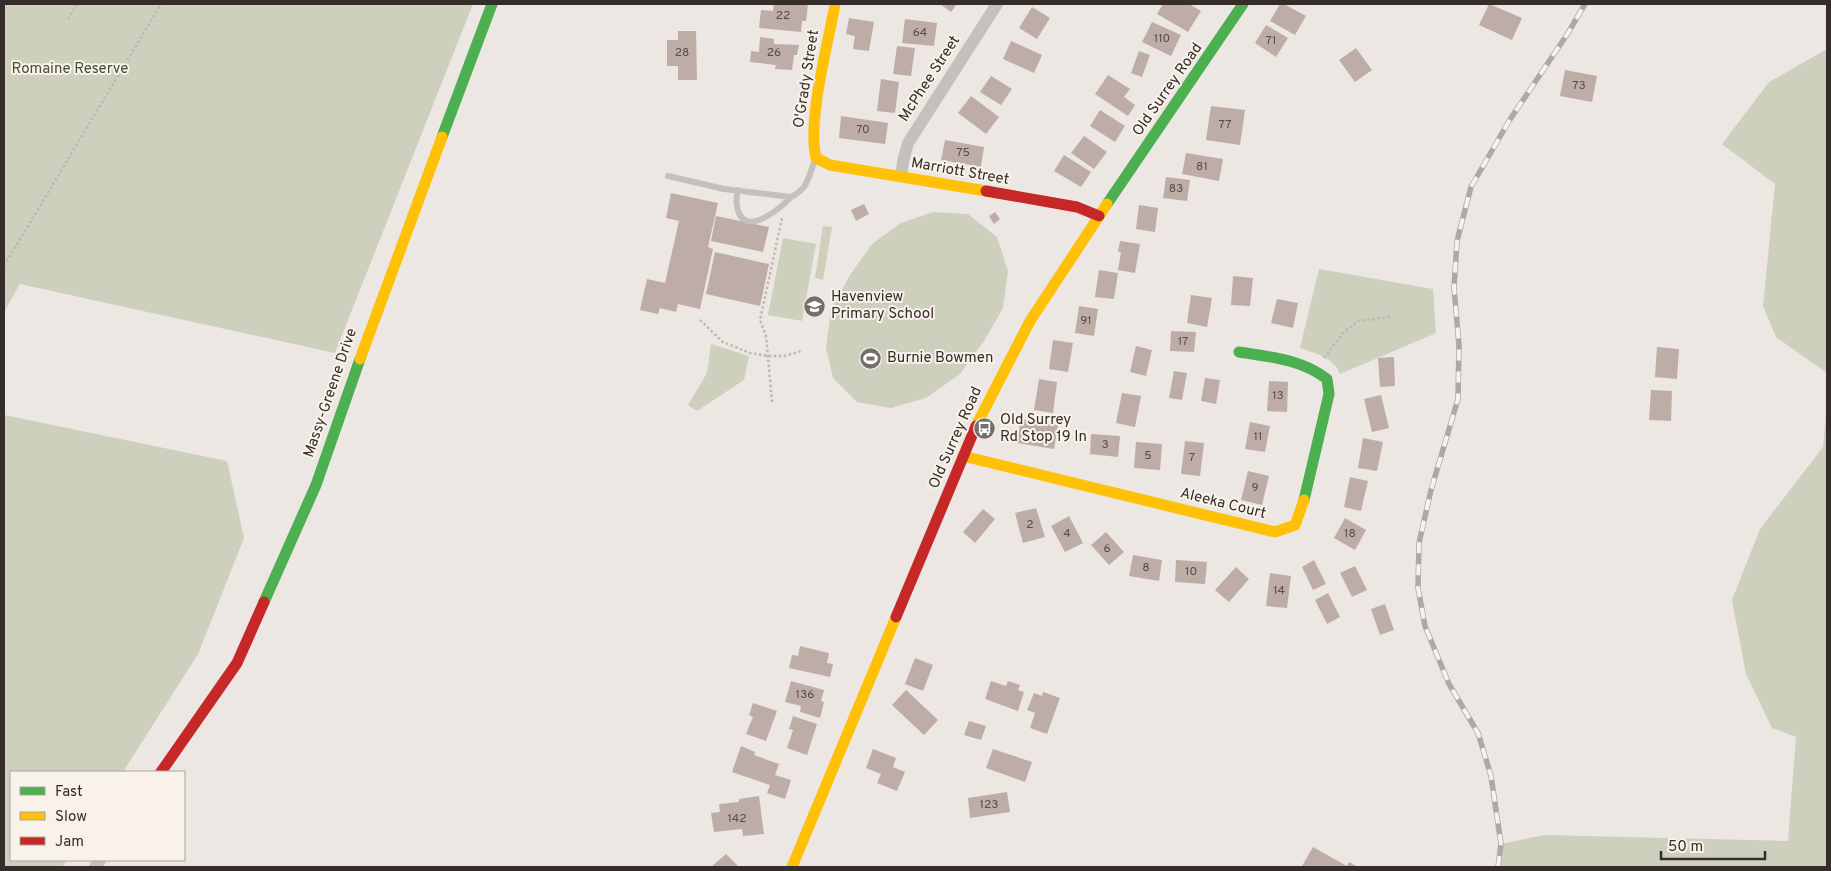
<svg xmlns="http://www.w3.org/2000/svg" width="1831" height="871" font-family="Overpass,sans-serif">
	<rect width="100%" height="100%" fill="#ece7e2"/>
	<path fill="#ccd0bd" d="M4,4H473L335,353L20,284L4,312Z
		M1827,49V373L1776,337L1763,306L1775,184L1722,144L1769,82Z
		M933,212L968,214L997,237L1008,271L1003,308L984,341L960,374L926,398L891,408L857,402L833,378L826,348L831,309L850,275L872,244L901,223Z
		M823,226L832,227L823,280L815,278Z
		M783,238L816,244L802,321L768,315Z
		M1319,269L1433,289L1436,333L1340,374C1334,358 1315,353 1300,348Z
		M711,344L749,356L744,380L697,411L688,405L707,373Z
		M1827,401V867H1498L1501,844L1544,835L1788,841L1796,737L1772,728L1746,674L1732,600L1760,529L1823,447Z
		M4,415L227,461L244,538L198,654L123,772H11V860H67L62,867H4Z"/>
	<path fill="#beada6" d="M774,4H808L806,21H802L801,32L759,28L761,10L773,11Z
		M940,4H957L951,12Z
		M1163,4H1189L1201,11L1188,32L1157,14Z
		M1280,4H1284L1306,16L1295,35L1270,21Z
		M1489,4L1522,18L1512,40L1479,25Z
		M1032,7L1050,18L1037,39L1019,28Z
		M849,18L874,22L869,51L853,49L855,36L846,34Z
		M905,19L937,23L934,46L902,43Z
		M1152,22L1181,35L1171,56L1142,42Z
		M1266,25L1288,38L1276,57L1255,43Z
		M678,31H696L697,80H678V66H667V40H678Z
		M760,37L774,39V44L799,45L797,55H794L792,70L775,69L776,65L750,62L751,51L759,52Z
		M1011,41L1042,55L1034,73L1003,59Z
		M897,46L915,48L911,76L893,74Z
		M1356,48L1372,70L1355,82L1339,60Z
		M1139,51L1150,55L1142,77L1131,73Z
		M1565,70L1597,76L1592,102L1560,96Z
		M1108,75L1130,89L1124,97L1135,105L1128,116L1095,94Z
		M991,76L1012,89L1001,105L980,92Z
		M881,79L899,82L895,113L877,111Z
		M971,96L999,117L986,134L958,113Z
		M1211,106L1245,110L1240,145L1206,140Z
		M1100,110L1125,126L1115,142L1090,126Z
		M841,116L888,123L885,144L839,138Z
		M1084,136L1107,152L1094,169L1071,153Z
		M945,140L984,147L981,167L941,160Z
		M1186,153L1223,159L1219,181L1182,174Z
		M1064,155L1091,172L1081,187L1054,171Z
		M1166,177L1190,180L1187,201L1163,198Z
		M671,193L718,203L708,247L713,249L700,309L678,304L676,312L660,308L658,314L640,310L647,279L665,283L679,221L666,218Z
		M864,204L869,214L856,221L851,210Z
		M1139,205L1158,208L1155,232L1136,229Z
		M995,212L1000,219L994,224L989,216Z
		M716,216L769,227L763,252L711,241Z
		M1120,241L1140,244L1135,273L1118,270L1121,252H1118Z
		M715,252L769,264L760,306L706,294Z
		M1099,270L1118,273L1114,299L1095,297Z
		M1233,276L1253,278L1250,306L1231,305Z
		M1191,295L1212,298L1207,327L1187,323Z
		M1277,299L1298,303L1293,328L1271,323Z
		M1079,306L1098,309L1094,336L1075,333Z
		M1171,331L1196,332L1194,352L1170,351Z
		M1053,340L1073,343L1068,372L1049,369Z
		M1136,346L1152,350L1146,376L1130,372Z
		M1657,347L1679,349L1677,379L1655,377Z
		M1394,357L1395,386L1380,387L1378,358Z
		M1174,371L1187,373L1182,400L1169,398Z
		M1205,378L1220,380L1216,404L1201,401Z
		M1039,379L1057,382L1053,413L1034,410Z
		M1269,381L1288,382L1287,412L1267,411Z
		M1651,390L1672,391L1671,421L1649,420Z
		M1122,393L1141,396L1135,427L1116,423Z
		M1381,395L1389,428L1372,432L1364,399Z
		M1021,419L1058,425L1054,449L1017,443Z
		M1250,422L1270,426L1265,452L1245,449Z
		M1091,434L1120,436L1118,457L1090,454Z
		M1363,438L1383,442L1377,471L1358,468Z
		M1185,441L1204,443L1200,476L1181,474Z
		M1136,442L1162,444L1160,470L1134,468Z
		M1248,471L1269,476L1262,505L1241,500Z
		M1350,477L1368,481L1361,511L1344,507Z
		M1036,508L1045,537L1023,543L1015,513Z
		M983,509L995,519L975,543L963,532Z
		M1069,516L1083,543L1065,552L1051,526Z
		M1345,518L1366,530L1355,550L1334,538Z
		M1106,532L1124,552L1109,565L1091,545Z
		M1133,555L1162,560L1159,581L1129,576Z
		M1176,560L1207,562L1205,584L1175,582Z
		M1314,560L1326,584L1313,590L1302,567Z
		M1355,566L1367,590L1352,597L1340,573Z
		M1236,567L1249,579L1229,602L1215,590Z
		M1270,573L1291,576L1287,608L1266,606Z
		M1328,593L1340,617L1327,624L1315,600Z
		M1385,604L1394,630L1380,635L1371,609Z
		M800,646L829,653L827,663L833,664L830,677L789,668L792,655L798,656Z
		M915,658L933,665L923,691L905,684Z
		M791,681L824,690L821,701L824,702L820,718L800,712L801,706L785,702Z
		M991,681L1006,686L1008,681L1020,685L1018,690L1024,692L1018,711L985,699Z
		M906,690L938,720L924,735L892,705Z
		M1043,692L1060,698L1047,734L1030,728L1035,713L1027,710L1034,693L1042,696Z
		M753,703L777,711L766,741L746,734L753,717L749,715Z
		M793,716L817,724L807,755L787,748L793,730L789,729Z
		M969,721L986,726L981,740L964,735Z
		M741,746L755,752L754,755L779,764L775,775L791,780L785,799L767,793L770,785L732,772Z
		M873,749L896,758L893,767L905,772L897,791L877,783L881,774L866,768Z
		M993,749L1032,762L1025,782L986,768Z
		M1007,792L1010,812L970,818L968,798Z
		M759,796L764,834L743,836L742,829L714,832L711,813L720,812L719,804L739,802V799Z
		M1313,847L1347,866L1349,862L1358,867H1304L1302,866Z
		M726,854L739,867H711Z"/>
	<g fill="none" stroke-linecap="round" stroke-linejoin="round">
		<path stroke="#beb8b3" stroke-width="2.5" stroke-dasharray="2.5 2.5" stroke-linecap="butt" d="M68,19L77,4
			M4,266L161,4
			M700,320L723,342L750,353L768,356H784L802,351
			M1324,358L1344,332L1358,321L1390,317
			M772,402L766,336L760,320L782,218"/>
		<path stroke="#c5c0bb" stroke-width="6" d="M668,176L724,189L791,197C809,188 808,177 815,160
			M738,190C734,205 738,228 759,220C770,216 783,206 791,197"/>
		<path stroke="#c5c0bb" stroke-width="12" d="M901,176L903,162L908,143L997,4
			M95,867L100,860"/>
		<path stroke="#4caf50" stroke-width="11" d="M442,137L492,4
			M1107,204L1243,4
			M1239,352C1270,357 1301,359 1327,379L1329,394L1304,500
			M264,602L316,485L360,359"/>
		<path stroke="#ffc107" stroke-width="11" d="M835,4C828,45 807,120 816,158L830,165L986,191
			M360,359L442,137
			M976,426L1030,321L1107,204
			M963,456L1275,532L1295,525L1304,500
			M792,867L896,617"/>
		<path stroke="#c62828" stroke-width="11" d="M986,191L1077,207L1099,216
			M896,617L976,426
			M161,772L237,663L264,602"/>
		<defs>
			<path id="rail" d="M1498,867L1501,844L1491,776L1478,733L1449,684L1425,626L1418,588L1419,543L1431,490L1458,399L1459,345L1454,288L1457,241L1471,187L1509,121L1568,33L1585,4"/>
		</defs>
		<use href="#rail" stroke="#ada8a5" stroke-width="5.5"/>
		<use href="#rail" stroke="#f8f2ea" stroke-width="4" stroke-dasharray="11" stroke-linecap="butt"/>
	</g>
	<defs>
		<symbol id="school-disc" viewBox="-11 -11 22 22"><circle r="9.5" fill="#756e6a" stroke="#f8f2ea"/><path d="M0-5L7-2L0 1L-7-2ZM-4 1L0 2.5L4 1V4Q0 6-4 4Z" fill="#fff"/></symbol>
		<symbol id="stadium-disc" viewBox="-11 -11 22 22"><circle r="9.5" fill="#756e6a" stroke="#f8f2ea"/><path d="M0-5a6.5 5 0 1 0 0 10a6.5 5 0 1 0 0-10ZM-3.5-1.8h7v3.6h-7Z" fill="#fff"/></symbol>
		<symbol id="bus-disc" viewBox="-11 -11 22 22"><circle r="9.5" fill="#756e6a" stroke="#f8f2ea"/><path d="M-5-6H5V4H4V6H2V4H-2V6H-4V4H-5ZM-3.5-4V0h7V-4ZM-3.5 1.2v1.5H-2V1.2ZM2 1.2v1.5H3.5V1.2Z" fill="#fff"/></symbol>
	</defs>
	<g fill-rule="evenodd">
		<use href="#school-disc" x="802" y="294" width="25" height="25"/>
		<use href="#stadium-disc" x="858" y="346" width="25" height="25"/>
		<use href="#bus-disc" x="972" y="416" width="25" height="25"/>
	</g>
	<g text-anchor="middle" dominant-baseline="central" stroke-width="4" stroke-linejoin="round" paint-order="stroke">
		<g font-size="12" fill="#574d48">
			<text x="783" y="16">22</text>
			<text x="920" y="33">64</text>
			<text x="1162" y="39">110</text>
			<text x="1271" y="41">71</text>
			<text x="682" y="53">28</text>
			<text x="774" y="53">26</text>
			<text x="1579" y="86">73</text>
			<text x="1225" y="125">77</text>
			<text x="863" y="130">70</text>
			<text x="963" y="153">75</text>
			<text x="1202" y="167">81</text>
			<text x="1176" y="189">83</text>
			<text x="1086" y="321">91</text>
			<text x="1183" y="342">17</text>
			<text x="1278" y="396">13</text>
			<text x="1258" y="437">11</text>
			<text x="1105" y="445">3</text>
			<text x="1148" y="456">5</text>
			<text x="1192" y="458">7</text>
			<text x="1255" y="488">9</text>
			<text x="1030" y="525">2</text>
			<text x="1067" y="534">4</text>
			<text x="1350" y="534">18</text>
			<text x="1107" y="549">6</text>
			<text x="1146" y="568">8</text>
			<text x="1191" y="572">10</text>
			<text x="1279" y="591">14</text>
			<text x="805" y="695">136</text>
			<text x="989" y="805">123</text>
			<text x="737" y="819">142</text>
		</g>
		<g font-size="15" fill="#445130" stroke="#f8f2ea">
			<text x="70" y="69">Romaine Reserve</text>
		</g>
		<g font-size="15" fill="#352d29" stroke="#f8f2ea">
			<text transform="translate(807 79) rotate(-81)">O'Grady Street</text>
			<text transform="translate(930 79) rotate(-57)">McPhee Street</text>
			<text transform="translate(1168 90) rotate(-55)">Old Surrey Road</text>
			<text transform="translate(960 172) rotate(10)">Marriott Street</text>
			<text transform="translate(331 393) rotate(-71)">Massy-Greene Drive</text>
			<text transform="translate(956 438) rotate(-66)">Old Surrey Road</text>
			<text transform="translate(1223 504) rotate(14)">Aleeka Court</text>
		</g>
		<g font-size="15" fill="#352d29" stroke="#f8f2ea" text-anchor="start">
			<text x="831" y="297">Havenview<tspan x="831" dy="17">Primary School</tspan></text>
			<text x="887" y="358">Burnie Bowmen</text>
			<text x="1000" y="420">Old Surrey<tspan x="1000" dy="17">Rd Stop 19 In</tspan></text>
		</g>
	</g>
	<rect width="1831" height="871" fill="none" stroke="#352d29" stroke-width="10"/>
	<rect x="10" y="771" width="175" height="90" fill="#f8f2ea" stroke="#aaa39d"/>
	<rect x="20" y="787" width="25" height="8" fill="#4caf50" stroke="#aaa39d"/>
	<text x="55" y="796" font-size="15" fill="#352d29">Fast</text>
	<rect x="20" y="812" width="25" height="8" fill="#ffc107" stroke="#aaa39d"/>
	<text x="55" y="821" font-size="15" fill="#352d29">Slow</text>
	<rect x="20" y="837" width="25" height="8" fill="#c62828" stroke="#aaa39d"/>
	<text x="55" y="846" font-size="15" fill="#352d29">Jam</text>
	<path d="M1661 851v8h104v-8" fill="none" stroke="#352d29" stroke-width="2.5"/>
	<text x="1668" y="851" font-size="15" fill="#352d29" stroke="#f8f2ea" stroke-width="4" paint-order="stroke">50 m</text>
</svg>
